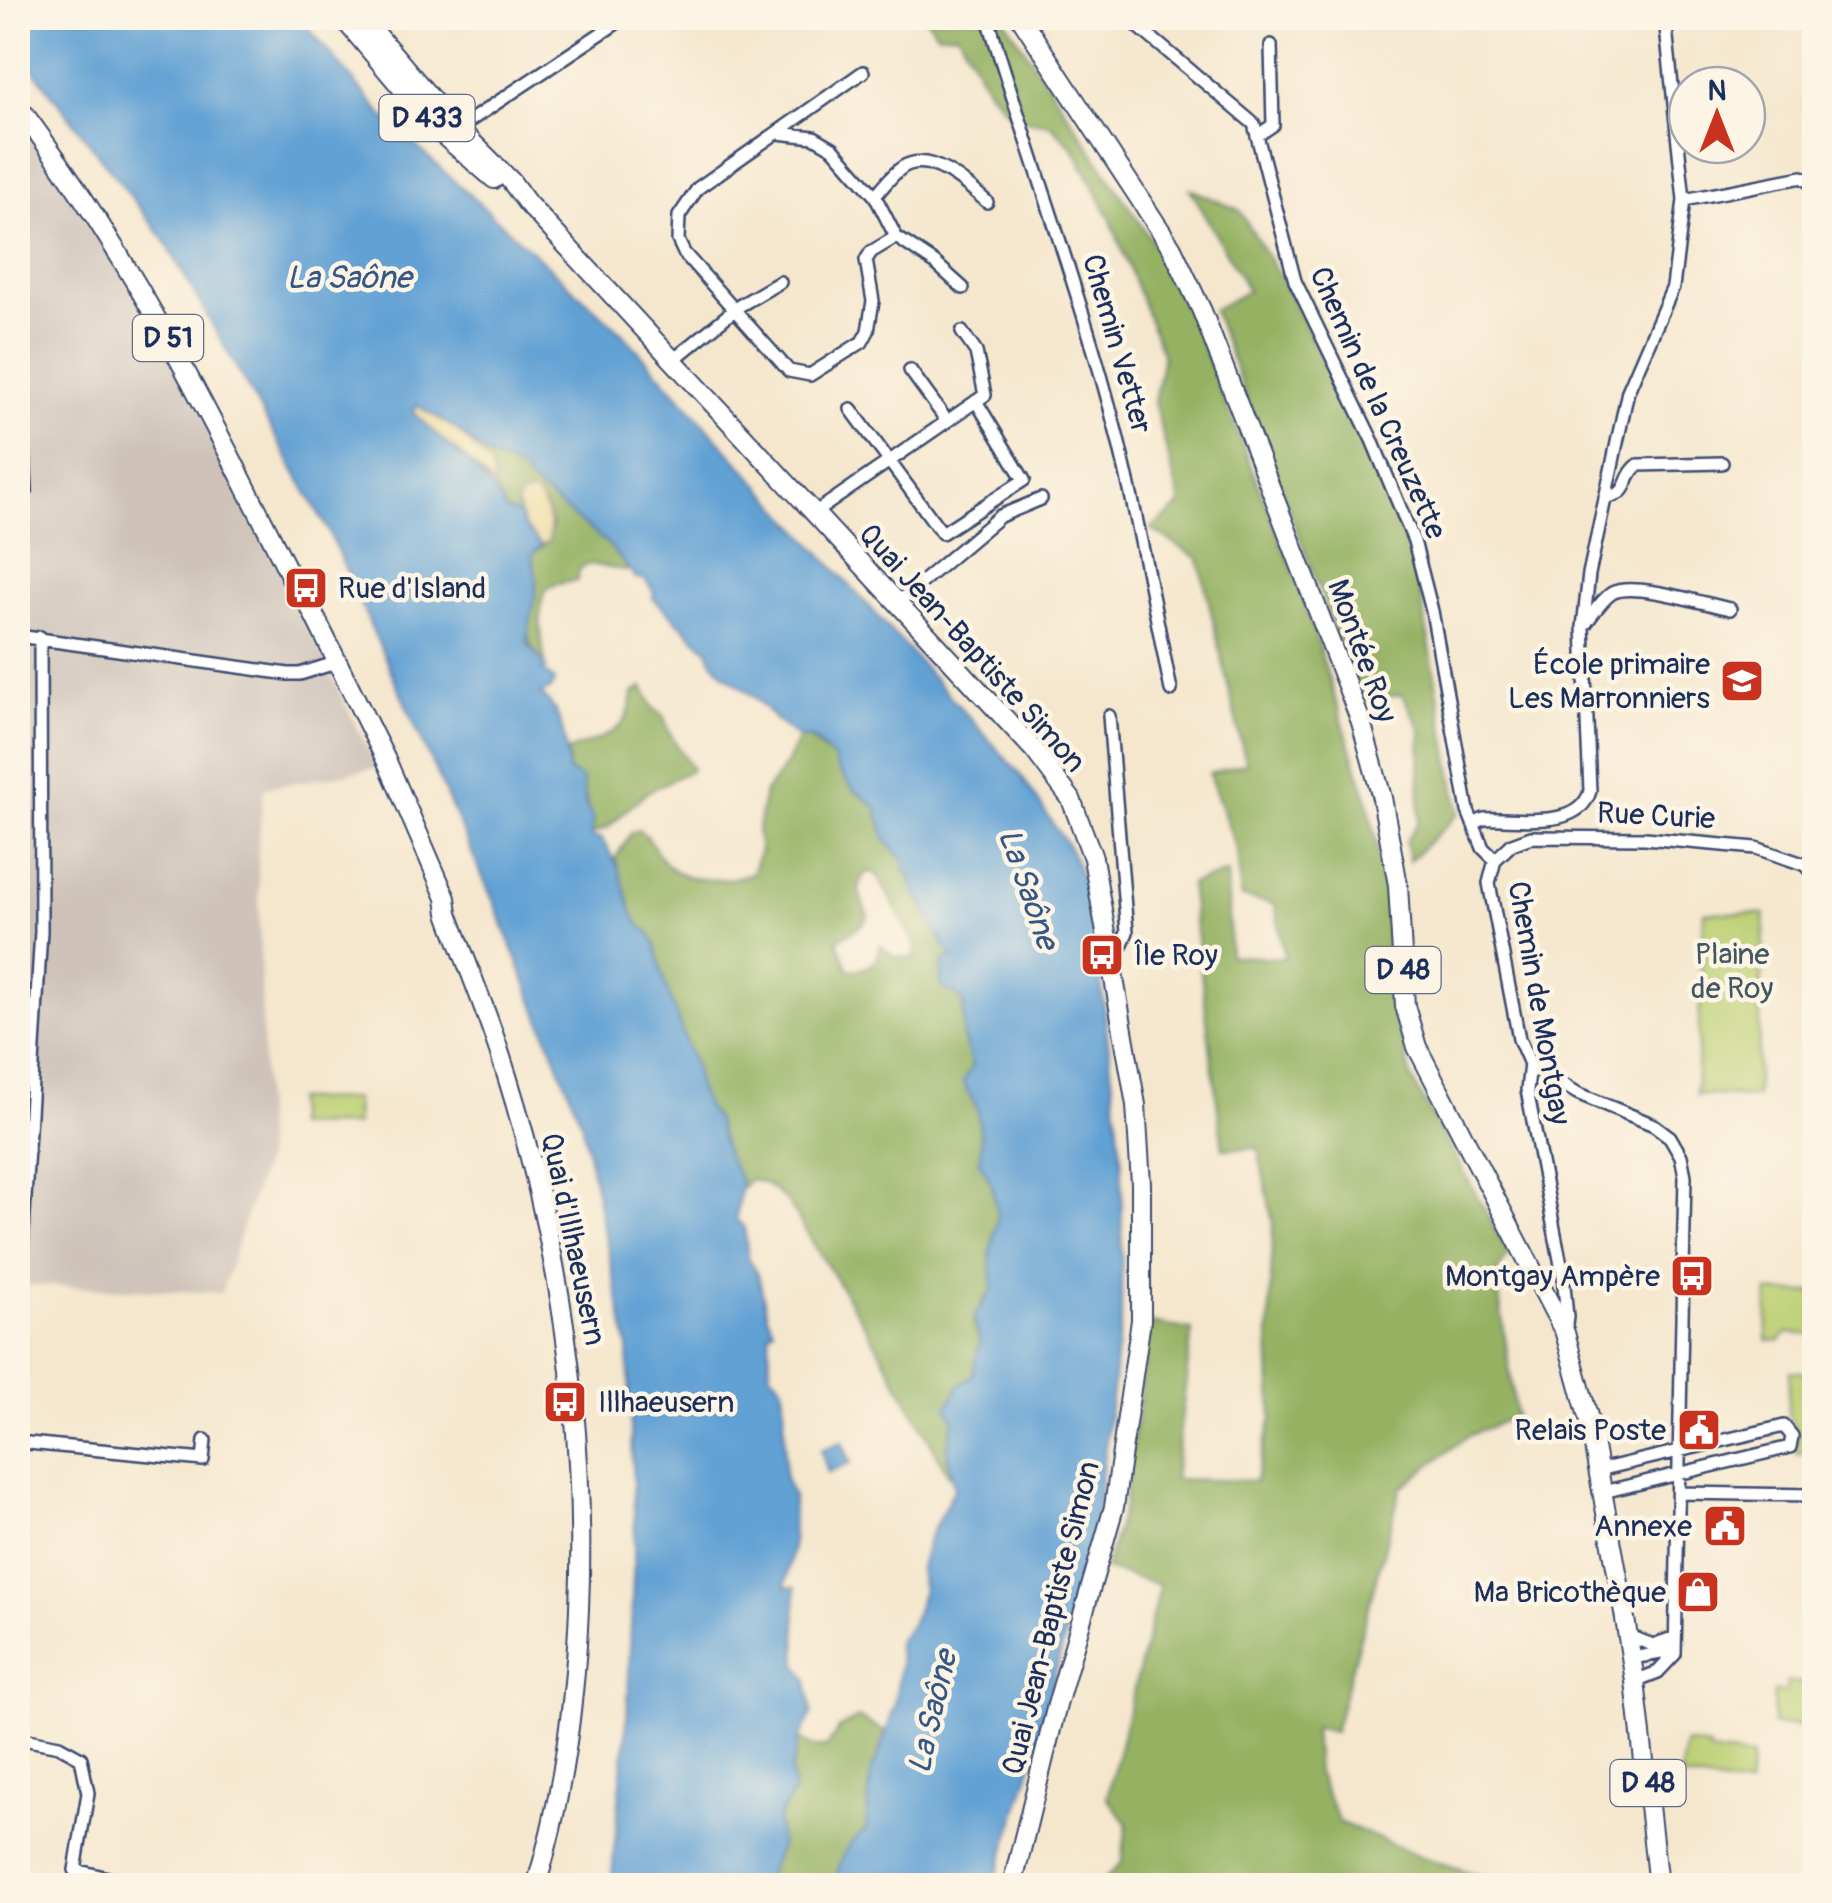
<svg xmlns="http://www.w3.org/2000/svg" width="1832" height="1903" font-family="Pangolin,sans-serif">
	<rect width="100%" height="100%" fill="#fcf5e5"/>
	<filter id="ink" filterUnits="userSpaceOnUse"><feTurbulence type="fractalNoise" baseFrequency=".01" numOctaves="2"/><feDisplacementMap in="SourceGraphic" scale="20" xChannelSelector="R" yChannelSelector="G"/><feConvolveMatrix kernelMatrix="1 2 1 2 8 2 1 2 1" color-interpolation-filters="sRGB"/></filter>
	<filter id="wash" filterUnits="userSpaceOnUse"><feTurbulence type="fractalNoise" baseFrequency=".0048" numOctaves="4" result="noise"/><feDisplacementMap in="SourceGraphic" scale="40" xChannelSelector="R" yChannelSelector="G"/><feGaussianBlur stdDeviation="2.25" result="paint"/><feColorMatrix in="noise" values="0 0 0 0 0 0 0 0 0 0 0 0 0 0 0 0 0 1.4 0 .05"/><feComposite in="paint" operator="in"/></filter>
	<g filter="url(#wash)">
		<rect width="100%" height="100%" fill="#f5e7ce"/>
		<path fill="#cec2b9" d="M25,122L173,353L377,768L264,788L258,846L265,1158L221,1293L27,1285L18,1404V124Z"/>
		<path fill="#bccf72" stroke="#6c7f68" stroke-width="2.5" d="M1704,912L1765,914L1756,1097L1696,1094Z
			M355,1099L356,1125L295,1126V1100Z
			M1768,1292L1814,1293V1335L1787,1333L1779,1341H1767Z
			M1790,1371L1814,1373V1454H1797L1798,1434L1788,1414Z
			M1787,1682L1814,1683V1726L1773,1725L1774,1692H1786Z
			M1685,1743L1709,1747V1752L1752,1757L1748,1787L1680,1777Z"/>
		<path fill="#95b264" stroke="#587061" stroke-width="2.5" fill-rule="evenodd" d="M926,18H1004L1159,252L1191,318L1299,585L1368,802L1384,883L1393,1003L1411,1078L1509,1253L1496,1275L1516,1416L1466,1437L1401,1488L1334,1732L1314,1727L1317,1773L1339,1822L1422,1857L1510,1885H1099L1122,1862L1127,1823L1107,1797L1160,1585L1105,1569L1124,1506L1150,1323L1192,1330L1174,1479L1255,1481L1272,1418L1269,1336L1273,1223L1258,1148L1223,1149L1190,884L1227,873L1230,956L1285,958L1275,904L1241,897L1237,850L1209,774L1246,763L1199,559L1151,529L1181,505L1154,402L1163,356L1110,218L1072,146L1050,124L1013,118L989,91L958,33L938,34Z
			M1190,189L1239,210L1285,285L1390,494L1415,562L1459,813L1409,861L1406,841L1419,821L1421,730L1402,694L1362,702L1213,310L1248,291Z
			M475,443L486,454L525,473L551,499L608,544L630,571L589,564L580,568L577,581C567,582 553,583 546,591C535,605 543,647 545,664C516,636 533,622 536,588C537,577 531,567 532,555L549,541L552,525L544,504H517L519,514L506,511L495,488L491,465L471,444Z
			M643,687L653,708L663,715L670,734L692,769L644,794L607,828L591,834C587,812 589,782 568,771V751C602,736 629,736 633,693Z
			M806,736L835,760L837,768L852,788L876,807L887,842L905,861L915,893L940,931L942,943L954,957L943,961L941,988L955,993L964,1004L963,1036L972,1066L963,1083L977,1108L981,1138L980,1162L992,1185L998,1216L990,1255L993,1290L986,1296L973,1322L980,1342L977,1358L972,1376L963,1385L953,1433L947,1445L953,1477L949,1475L875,1342L787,1201L766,1184L750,1179L741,1189V1181L727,1156L715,1118L708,1110L698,1088L695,1068L664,981L656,947L649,932L638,925L633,915L615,859L631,833L639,830C651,839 651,843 658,854C676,885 724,883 752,873L760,851L757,833L765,792L786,764L799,738ZM866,872L876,873L917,948L914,958L894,957L880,945C879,966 868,969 849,970L837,940L863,924L868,916C862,897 852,890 866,872Z
			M859,1718L885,1732L879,1756L871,1771L866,1830L831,1886H763L780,1846L778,1818L793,1795L791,1771L799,1738L813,1747H827L840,1727Z"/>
		<path fill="#eeda9e" stroke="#84847e" stroke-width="2.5" d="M416,404L456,429L491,465L495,488L460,453L433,435L412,412Z
			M530,493L536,494C548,508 552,523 549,541L541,545L524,526L517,504L521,496Z"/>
		<path fill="#62a1d4" stroke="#3e6899" stroke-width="2.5" d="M18,18H300L386,119L623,334L1020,774L1071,851L1093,911L1122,1163L1121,1318L1097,1512L1031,1767L994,1885H831C848,1858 834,1854 866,1830L871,1771L879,1755L895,1704L900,1664L897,1642L912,1623L923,1590L919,1570L928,1540L954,1489L947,1451L954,1419L947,1407L959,1386L972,1376L980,1342L974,1317L993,1289L990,1255L998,1216L992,1185L980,1162L981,1138L977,1108L963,1083L972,1066L963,1036L964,1004L955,993L941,988L943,961L954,957C947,952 925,912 924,902L916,897L911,876L904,871L905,861L887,842L876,807L852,788L837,768L835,760L812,738H799L775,719L757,699L724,674L712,660L708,650L653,598L654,592L645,579L636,578L608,544L526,479L525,473L486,454L456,429L416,405L413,412C444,446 485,469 506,511L519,514L524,526L541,545L532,555L537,582L527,643L545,664L547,668L542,670L554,680L551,689L541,694C563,712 566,743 568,771L582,779L585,803L593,820L591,833L594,838H601L618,867L633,915L639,925L649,932L656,947L664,981L695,1068L698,1088L708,1110L715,1118L727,1156L741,1181L736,1220L744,1226L748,1258L759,1278L767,1315L773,1329L769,1332L770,1372L782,1385L784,1398L785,1478L793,1497L792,1549L785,1587L795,1588L797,1664L807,1679L812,1715L799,1738L791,1771L794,1790L778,1818L780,1846L763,1885H611L627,1721L635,1533L632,1459L628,1346L582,1124L497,909L327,528L165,241L18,50Z
			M842,1442L851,1463L828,1473L821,1450Z"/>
	</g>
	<g filter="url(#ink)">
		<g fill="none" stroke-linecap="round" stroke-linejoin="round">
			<defs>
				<path id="street" d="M988,18C1024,139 1068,257 1102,379C1131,481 1150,586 1171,690
					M1128,18L1254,124L1295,281L1372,440L1414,541L1432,611L1468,811L1483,848L1495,860
					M863,72L698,188L679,216L678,240L684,253L789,371L810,375L862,342L868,331L873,301L866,260L871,252L896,237
					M453,132L624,18
					M778,133L814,137L833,148L875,196L896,237L935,263L963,288
					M1257,136L1273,125L1271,45
					M875,196C884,186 892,174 903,167C930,150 968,185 987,202
					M1684,200L1802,177L1814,186
					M672,361L739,306L780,282
					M910,370L947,421
					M851,409L942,533L1024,480L976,401
					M1605,497C1632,495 1621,478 1638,465L1722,463
					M813,514L985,395L976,352L962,332
					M897,603L1000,516L1041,499
					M1586,623C1593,614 1601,600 1612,593C1633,581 1705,604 1730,609
					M18,636L288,674H300L335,663
					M1109,716L1127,932L1121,946L1110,950
					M1473,824L1484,819C1516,817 1579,831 1590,791L1583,627L1589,574L1628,391L1673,287L1684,200L1665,18
					M1495,860L1489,883L1519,1039L1530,1064L1527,1090L1563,1275L1567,1317L1565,1333
					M1495,860L1512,844L1531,837L1645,838L1756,848L1806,865L1814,874
					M1530,1064L1577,1093L1654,1125L1670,1137L1681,1156L1685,1176L1675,1654L1658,1672L1635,1681
					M18,1314L41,931L40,637
					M18,1442L203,1460L205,1440
					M1599,1470L1784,1426L1792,1436L1790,1447L1603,1492
					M1681,1493L1814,1495
					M1628,1636L1653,1645L1673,1638
					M1632,1658L1661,1653L1674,1640
					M18,1738L59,1746L81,1758L88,1793L75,1870L141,1886"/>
				<path id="primary" d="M343,18L437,130L494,179
					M363,18L443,113L511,181L527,203L1035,751L1071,799L1093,858L1136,1105L1141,1184V1320L1114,1507L1057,1705L1012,1886
					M1021,18L1172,248L1202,311L1361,722L1382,798L1398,885L1405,1006L1417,1047L1565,1333L1589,1420L1621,1594L1635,1681L1658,1886
					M18,106C125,247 205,404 284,563L294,584V595
					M294,584L301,589L388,764L446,898L448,913C464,957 483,1002 498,1048C558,1230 587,1417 579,1609C575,1702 563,1796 536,1886"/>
			</defs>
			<use href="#street" stroke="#3c4b6f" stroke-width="16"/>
			<use href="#primary" stroke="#3c4b6f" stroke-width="22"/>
			<use href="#street" stroke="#fff" stroke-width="11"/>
			<use href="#primary" stroke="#fff" stroke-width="18"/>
			<defs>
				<path id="rail" d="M18,375L26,410L30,492"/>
			</defs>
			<use href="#rail" stroke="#1b2f5e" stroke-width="8"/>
			<use href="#rail" stroke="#fcf5e5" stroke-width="4" stroke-dasharray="11" stroke-linecap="butt"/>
		</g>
	</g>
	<defs>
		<symbol id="bus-square" viewBox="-11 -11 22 22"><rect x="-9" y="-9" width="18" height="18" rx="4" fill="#c8321e" stroke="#fcf5e5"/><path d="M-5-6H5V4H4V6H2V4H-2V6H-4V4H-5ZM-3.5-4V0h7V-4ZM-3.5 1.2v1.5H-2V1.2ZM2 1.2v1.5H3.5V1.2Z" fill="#fff"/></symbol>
		<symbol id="school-square" viewBox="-11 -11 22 22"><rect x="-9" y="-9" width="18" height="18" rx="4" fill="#c8321e" stroke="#fcf5e5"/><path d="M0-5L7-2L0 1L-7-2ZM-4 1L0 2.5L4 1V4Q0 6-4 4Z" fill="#fff"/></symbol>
		<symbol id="civic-square" viewBox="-11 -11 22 22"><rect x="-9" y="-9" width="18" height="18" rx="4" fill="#c8321e" stroke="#fcf5e5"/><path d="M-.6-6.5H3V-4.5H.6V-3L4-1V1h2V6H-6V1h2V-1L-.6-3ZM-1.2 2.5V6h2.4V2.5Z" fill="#fff"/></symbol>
		<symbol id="shop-square" viewBox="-11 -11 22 22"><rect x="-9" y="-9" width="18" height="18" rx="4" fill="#c8321e" stroke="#fcf5e5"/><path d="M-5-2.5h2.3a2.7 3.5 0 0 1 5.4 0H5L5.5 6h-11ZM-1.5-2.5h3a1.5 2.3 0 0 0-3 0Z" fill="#fff"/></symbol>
	</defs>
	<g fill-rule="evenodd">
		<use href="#bus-square" x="281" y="563" width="50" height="50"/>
		<use href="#school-square" x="1717" y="656" width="50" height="50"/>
		<use href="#bus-square" x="1077" y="930" width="50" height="50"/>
		<use href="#bus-square" x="1667" y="1251" width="50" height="50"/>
		<use href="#bus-square" x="540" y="1377" width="50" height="50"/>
		<use href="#civic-square" x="1674" y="1405" width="50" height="50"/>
		<use href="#civic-square" x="1700" y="1501" width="50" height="50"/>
		<use href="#shop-square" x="1673" y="1567" width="50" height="50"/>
	</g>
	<g text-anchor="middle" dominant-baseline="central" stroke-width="9" stroke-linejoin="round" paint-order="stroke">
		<g fill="#fcf5e5" stroke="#5e6a86" stroke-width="2.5">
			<rect x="379.5" y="95" width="95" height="46" rx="8"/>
			<rect x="133" y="315" width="70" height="46" rx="8"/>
			<rect x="1365.5" y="947" width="75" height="46" rx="8"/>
			<rect x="1610.5" y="1760" width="75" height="46" rx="8"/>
		</g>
		<g font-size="28" font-weight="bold" fill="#1b2f5e">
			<text x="427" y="118">D 433</text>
			<text x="168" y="338">D 51</text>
			<text x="1403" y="970">D 48</text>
			<text x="1648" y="1783">D 48</text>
		</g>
		<g font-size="30" fill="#1b2f5e" stroke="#fcf5e5">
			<text transform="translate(1117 344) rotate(74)">Chemin Vetter</text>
			<text transform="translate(1378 403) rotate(66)">Chemin de la Creuzette</text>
			<text transform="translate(972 648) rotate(48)">Quai Jean-Baptiste Simon</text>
			<text transform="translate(1362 651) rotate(70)">Montée Roy</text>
			<text transform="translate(1656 816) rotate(3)">Rue Curie</text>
			<text transform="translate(1539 1003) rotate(80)">Chemin de Montgay</text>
			<text transform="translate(573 1239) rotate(78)">Quai d'Illhaeusern</text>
			<text transform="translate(1051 1618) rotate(-76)">Quai Jean-Baptiste Simon</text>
		</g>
		<g font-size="30" fill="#1b2f5e" stroke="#fcf5e5" text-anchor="end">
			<text x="338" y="588" text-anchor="start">Rue d'Island</text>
			<text x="1710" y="664">École primaire<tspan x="1710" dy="34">Les Marronniers</tspan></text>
			<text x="1134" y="955" text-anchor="start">Île Roy</text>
			<text x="1660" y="1276">Montgay Ampère</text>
			<text x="598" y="1402" text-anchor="start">Illhaeusern</text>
			<text x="1666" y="1430">Relais Poste</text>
			<text x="1692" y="1526">Annexe</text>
			<text x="1666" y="1592">Ma Bricothèque</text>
		</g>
		<g font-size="30" fill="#435763" stroke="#fcf5e5">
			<text x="1732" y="954">Plaine<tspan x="1732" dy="34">de Roy</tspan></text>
		</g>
		<g font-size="32" font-style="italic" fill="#345787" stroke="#fcf5e5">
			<text x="349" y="278">La Saône</text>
			<text transform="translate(1028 889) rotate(71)">La Saône</text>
			<text transform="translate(933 1712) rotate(-77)">La Saône</text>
		</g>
	</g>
	<rect width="1832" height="1903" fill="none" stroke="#fcf5e5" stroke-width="60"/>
	<g transform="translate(1717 115)"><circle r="48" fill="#fcf5e5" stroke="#a2a6af" stroke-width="2.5"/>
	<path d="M0-8L18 38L0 25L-18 38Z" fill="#c8321e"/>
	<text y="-15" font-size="28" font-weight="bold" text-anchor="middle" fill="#1b2f5e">N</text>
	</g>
</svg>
